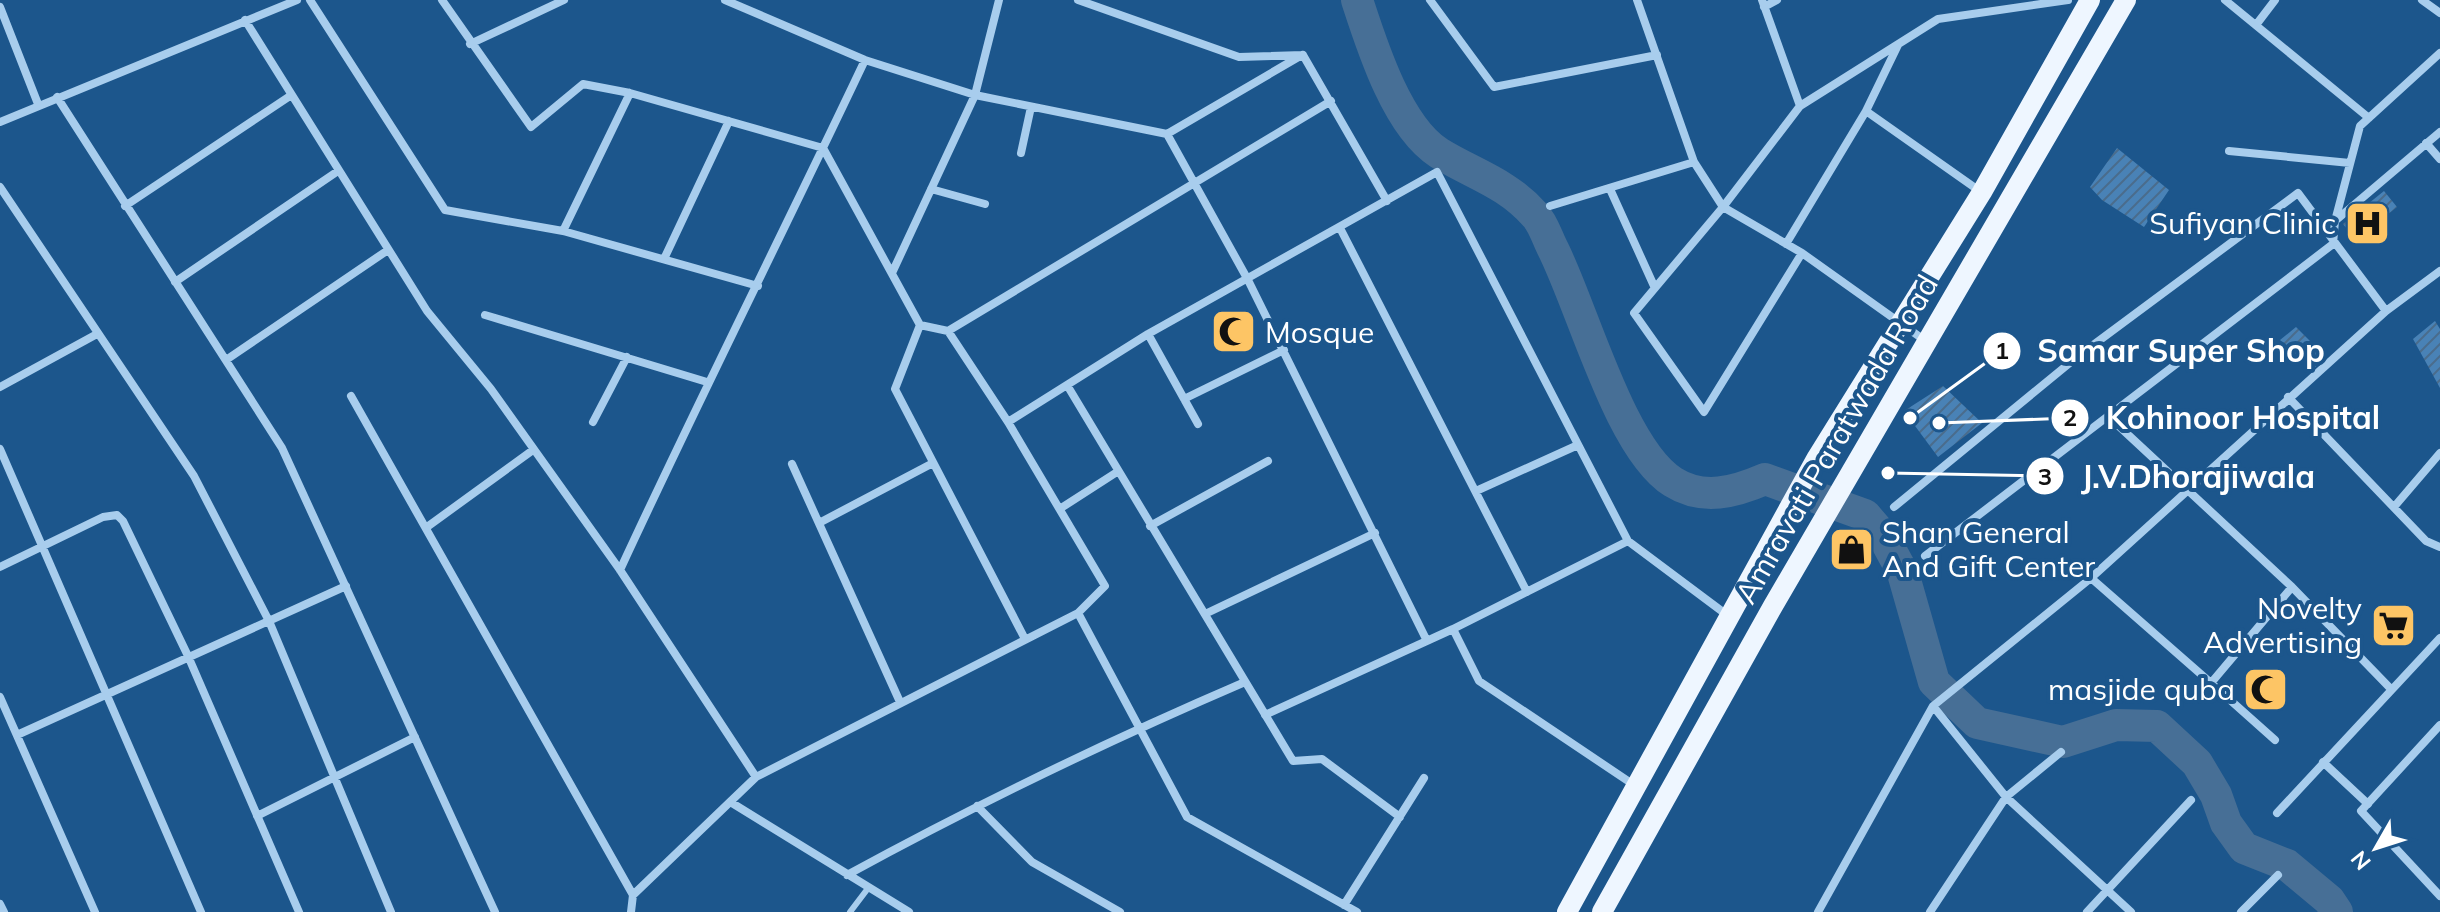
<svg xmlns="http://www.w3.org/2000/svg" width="2440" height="912" font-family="Mulish,sans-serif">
	<defs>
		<pattern id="building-hatch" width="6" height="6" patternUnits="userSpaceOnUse" patternTransform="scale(2)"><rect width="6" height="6" fill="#4982b6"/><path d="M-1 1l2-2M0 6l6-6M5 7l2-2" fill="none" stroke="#4a6c8c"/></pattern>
	</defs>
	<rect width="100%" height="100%" fill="#1c568c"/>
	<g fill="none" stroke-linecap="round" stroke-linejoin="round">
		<path stroke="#476f96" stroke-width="32" d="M1357,0C1372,46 1397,126 1439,153C1473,174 1507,183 1535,215C1543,223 1547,237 1552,247C1582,305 1619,448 1673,482C1703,501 1735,492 1765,479L1865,515L1883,536L1903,573L1934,682L1977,723L2063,742L2116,725L2157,726L2197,763L2216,795L2226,823L2244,848L2287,865L2329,900L2337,912"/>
	</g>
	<path fill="url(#building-hatch)" d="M2117,148L2169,190L2144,227L2102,200L2090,187Z
		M2384,191L2397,207L2356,240L2343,224Z
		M2435,321L2440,329V388L2413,339Z
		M2296,327L2324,355L2313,370L2280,340Z
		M1943,386L1982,423L1938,457L1904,411Z"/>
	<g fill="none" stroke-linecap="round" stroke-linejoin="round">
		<path stroke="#a8cded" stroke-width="6" d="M850,912L869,887"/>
		<path stroke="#a8cded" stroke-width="8" d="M310,0L445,210L563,231L758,286
			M442,0L531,127L583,84L630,93L823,148L920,325L895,389L1025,639
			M725,0L865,60L975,95L1167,134L1248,280L1427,641
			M1078,0L1239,57L1303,55
			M1430,0L1494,87L1657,55
			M1637,0L1694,162L1723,207L1802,253L1927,342
			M1762,0L1800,106
			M2225,0L2369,118
			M2422,0L2440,13
			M0,7L38,104
			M1764,7L1777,0
			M245,20L427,311L491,389L620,570L756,777
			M2256,25L2275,0
			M470,44L564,0
			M1898,45L1866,111L1981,192
			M1303,55L1387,201
			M57,97L282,448L495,912
			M0,122L297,0
			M1167,134L1302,55
			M2426,143L2440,159
			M2229,151L2350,163
			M1021,153L1031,107
			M0,187L194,476L269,621L391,912
			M931,189L985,204
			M1610,189L1654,286
			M125,206L290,96
			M1550,206L1694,162
			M2335,221L2440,132
			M1340,228L1527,592
			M563,231L630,93
			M1786,244L1866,111
			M1802,253L1704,412L1634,313L1723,207L1800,106L1938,19L2068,0
			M664,259L729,121
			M892,273L975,95L999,0
			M175,282L338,171
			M485,315L707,382
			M920,325L948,331L1008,422L1105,586L1078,613
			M948,331L1331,101
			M1148,334L1198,424
			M226,360L388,250
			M1067,385L1293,761L1322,759L1400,817
			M0,387L97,334
			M351,396L633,895
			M2288,397L2426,541L2440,547
			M1184,399L1284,350
			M2109,417L2292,587L2390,688
			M593,422L627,357
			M1008,422L1148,334L1437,172L1628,541L1727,615
			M0,449L201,912
			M792,464L900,702
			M1476,491L1578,445
			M1894,507L2077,357L2298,193L2386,311
			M2394,507L2440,453
			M1061,508L1117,472
			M819,523L933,463
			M1150,526L1268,461
			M427,527L533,450
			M1925,556L2333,244L2335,221L2360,126L2440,53
			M0,567L103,517L117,515L123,521L188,656L299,912
			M620,570C699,399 784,231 865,60
			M2091,578L2211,683L2292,587
			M1205,614L1375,533
			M1453,629L1479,681L1637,787
			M2211,683L2275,740
			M0,697L95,912
			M1933,706L2006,797L2131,912
			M1265,715L1453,629L1628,541
			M2440,725L2361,811L2440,896
			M17,735L346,586
			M2323,762L2368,804
			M732,803L909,912
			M977,806L1032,862L1120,912
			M2277,813L2440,638
			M257,816L415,737
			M847,875C977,804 1110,740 1245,682
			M0,904L4,912
			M1344,905L1424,778
			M631,912L633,895L756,777L1078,613L1187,817L1357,912
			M1818,912L1933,706L2091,578L2386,311L2440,271
			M1930,912L2006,797L2061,752
			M2087,912L2191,800
			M2241,912L2278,875"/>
		<path stroke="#eef6ff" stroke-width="20" d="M1567,912L1816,459L1982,192L2090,0
			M1602,912L1773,606L2126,0"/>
	</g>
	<defs>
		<symbol id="hospital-square" viewBox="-11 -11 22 22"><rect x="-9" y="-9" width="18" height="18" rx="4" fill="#fdc565" stroke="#1c568c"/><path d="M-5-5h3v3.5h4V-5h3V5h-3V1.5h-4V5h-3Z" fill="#111"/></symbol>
		<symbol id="mosque-square" viewBox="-11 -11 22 22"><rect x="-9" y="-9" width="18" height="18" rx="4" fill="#fdc565" stroke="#1c568c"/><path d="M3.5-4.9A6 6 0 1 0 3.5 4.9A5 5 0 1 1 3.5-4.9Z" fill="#111"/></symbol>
		<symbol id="shop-square" viewBox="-11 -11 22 22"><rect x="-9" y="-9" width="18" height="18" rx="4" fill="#fdc565" stroke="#1c568c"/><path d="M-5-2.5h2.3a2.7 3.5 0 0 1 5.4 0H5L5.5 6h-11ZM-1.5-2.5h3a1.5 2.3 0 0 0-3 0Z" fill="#111"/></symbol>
		<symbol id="supermarket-square" viewBox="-11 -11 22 22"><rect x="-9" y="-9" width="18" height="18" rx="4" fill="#fdc565" stroke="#1c568c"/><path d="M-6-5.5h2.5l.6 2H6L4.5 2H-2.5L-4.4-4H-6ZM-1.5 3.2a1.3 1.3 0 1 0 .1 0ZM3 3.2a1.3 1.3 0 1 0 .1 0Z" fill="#111"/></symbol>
	</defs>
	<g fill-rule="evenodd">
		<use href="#hospital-square" x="2342" y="198" width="51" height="51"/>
		<use href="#mosque-square" x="1208" y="306" width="51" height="51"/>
		<use href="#shop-square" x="1826" y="524" width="51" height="51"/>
		<use href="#supermarket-square" x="2368" y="600" width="51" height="51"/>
		<use href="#mosque-square" x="2240" y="664" width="51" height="51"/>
	</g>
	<g text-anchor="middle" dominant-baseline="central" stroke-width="8" stroke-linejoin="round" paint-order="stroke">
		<g font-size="30" fill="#fff" stroke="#1c568c" text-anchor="end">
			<text x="2336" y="223">Sufiyan Clinic</text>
			<text x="1265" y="332" text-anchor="start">Mosque</text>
			<text x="1882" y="532" text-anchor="start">Shan General<tspan x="1882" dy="34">And Gift Center</tspan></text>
			<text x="2362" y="608">Novelty<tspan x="2362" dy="34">Advertising</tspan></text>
			<text x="2235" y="689">masjide quba</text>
		</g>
		<g font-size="30" fill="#fff" stroke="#1c568c">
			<text transform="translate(1836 439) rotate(-60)">Amravati Paratwada Road</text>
		</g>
	</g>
	<path fill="none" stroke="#fff" stroke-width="3" d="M1910 418L2002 351M1939 423L2070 418M1888 473L2045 476"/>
	<g fill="#fff" stroke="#1c568c" stroke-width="3">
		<circle cx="1910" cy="418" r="8"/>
		<circle cx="1939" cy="423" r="8"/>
		<circle cx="1888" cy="473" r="8"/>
		<circle cx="2002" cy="351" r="20"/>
		<circle cx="2070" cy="418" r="20"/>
		<circle cx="2045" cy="476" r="20"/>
	</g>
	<g font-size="24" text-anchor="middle" font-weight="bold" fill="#111">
		<text x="2002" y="359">1</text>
		<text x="2070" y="426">2</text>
		<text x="2045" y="485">3</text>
	</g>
	<g font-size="32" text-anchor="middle" font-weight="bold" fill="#fff" stroke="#1c568c" stroke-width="8" stroke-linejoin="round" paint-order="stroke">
		<text x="2181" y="362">Samar Super Shop</text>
		<text x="2243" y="429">Kohinoor Hospital</text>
		<text x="2198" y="488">J.V.Dhorajiwala</text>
	</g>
	<g transform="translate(2376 848) rotate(231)" stroke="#1c568c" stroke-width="6" paint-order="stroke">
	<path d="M0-6L14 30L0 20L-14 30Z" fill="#ffffff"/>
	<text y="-12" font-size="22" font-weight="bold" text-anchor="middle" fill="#ffffff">N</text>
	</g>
</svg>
